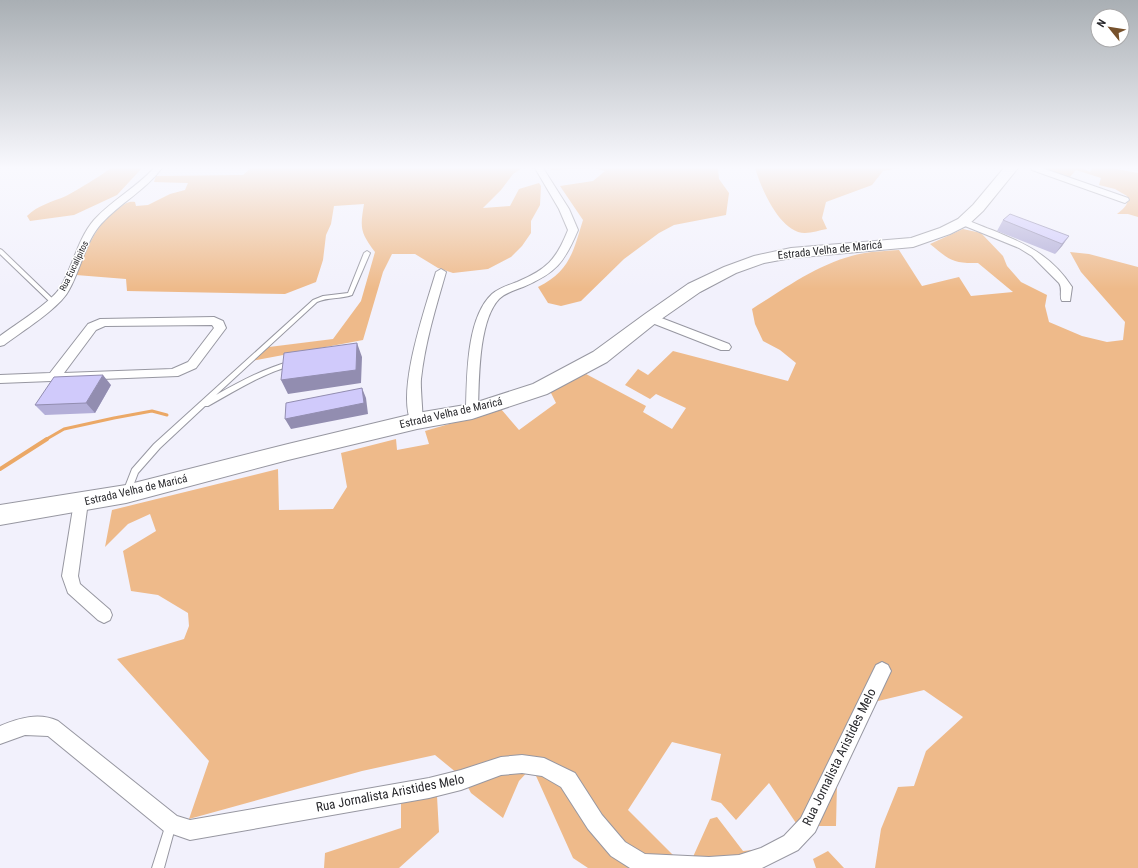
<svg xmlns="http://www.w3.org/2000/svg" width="1138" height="868" font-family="'Roboto Condensed',sans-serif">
	<rect width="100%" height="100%" fill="#f2f1fc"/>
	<path fill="#eeba8a" d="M111,168H142L117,195L74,215L30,221L27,216C38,205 52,202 66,196C82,187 96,179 111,168Z
		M251,168H522L513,174L501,190L483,208L510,206L519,189L539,183L541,186L540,205L531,221V233L522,246L511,257L488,269L453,273L438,268L415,254H392L383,272L363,340L252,361L269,347L333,339L361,301L375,252C360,232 360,228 364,204L334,206L331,224L326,235L323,260L316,282L285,294L127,291L126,279L76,275C87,250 95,224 119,208C125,204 128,201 135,202L136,206L148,205L170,194L185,190L188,183L154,182L156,176L243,175Z
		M550,168H718L719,179L729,193L726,215L674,225L659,233L624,259L581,301L561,306L548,303L538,287C570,271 573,252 583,220L560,186L593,181L605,171L594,168L551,170Z
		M755,168H900L883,171L872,185L826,202L822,218L827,229C820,230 812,233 805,233C780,233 761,188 755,168Z
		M1039,168H1082L1090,172L1092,168H1111L1138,173V217L1128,214H1117C1124,208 1129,205 1127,196L1115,189L1099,185L1101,178L1076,170L1069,178Z
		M963,229L981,233L1003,256L1007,266L1021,282L1047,295L1045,306L1049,322L1082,336L1107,342L1123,340L1125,322L1081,272L1070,252L1089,254L1138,267V868H875L881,829L898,787L914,786L926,751L963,717L924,690L874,702L837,783L836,826H798L769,783L736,820L721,803L711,800L721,754L672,742L628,810L677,859L674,868H588L573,858L532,767L519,781L503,818L471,793L463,778L435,755L362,771L189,819L209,761L117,659L184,639L189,626L188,613L158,595L131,591L123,551L156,531L150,514L128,524L105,547L112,510L278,469L279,510L333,509L347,487L341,453L396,439L397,450L429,444L425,431L501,409L519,430L556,403L550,391L586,374L646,406L643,412L672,429L686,408L656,394L650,399L625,385L638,369L648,375L673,351L788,381L796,363L780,350L763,341L755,324L752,309C787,287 823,260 865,253C876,251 888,251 899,250L922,286L959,277L971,296L1013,292L978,263C953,264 948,259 930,244Z
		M401,794L437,796L439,832L399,868H324L325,853L401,828Z
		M717,817L743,851L753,850L750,868H688L710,819Z
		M828,851L844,868H816L813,859Z"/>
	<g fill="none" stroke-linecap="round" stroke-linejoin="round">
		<path stroke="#eba866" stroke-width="3" d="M45,440L64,429L114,418L152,411L167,415"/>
		<path stroke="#eba866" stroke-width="4" d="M0,469L47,439"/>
		<defs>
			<path id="service" d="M0,249L2,250L55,301V303H51L0,254Z
				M367,251L370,253L352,295C341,299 328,297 317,302L216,395C241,381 265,368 292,361H294L295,363L294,365C263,373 237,390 208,406H205L160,448L138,473L130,494L127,495L124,494L123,492L132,469L154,444L313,300L323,296L348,293L364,253Z
				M171,819L175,820L176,824L164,868H152L166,824L167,820Z"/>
			<path id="minor" d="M154,168H162C146,190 120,203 101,224C85,242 81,269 69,290C60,308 21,332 4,345L0,346V336C16,324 49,304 60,288C73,267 77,240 94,220C112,200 136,188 154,168Z
				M535,168H543L569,209L578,230C564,263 556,273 523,287C515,290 505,293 499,299C478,321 479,382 478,411L476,414L472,416L468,414L466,411C467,378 466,318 492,294C499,288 509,285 517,282C547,269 556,260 568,230L559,209Z
				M1031,168H1042L1128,198L1129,200L1125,203L1122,202L1032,170Z
				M963,219C973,222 983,227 992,230C1026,244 1051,255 1072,287L1070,301H1062C1059,296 1063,289 1059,283L1032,256L1019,248L960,224L958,222L960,220Z
				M441,269L446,272C436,307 425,342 421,379C420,389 424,420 422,424L417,426L412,424C395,393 426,306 436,272Z
				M651,314L729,344L731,347L729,350H721L647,321L646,318L647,315Z
				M214,317L223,321L226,328L196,368L178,376L0,383V375L50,373L88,324L100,319ZM212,325L214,328L188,362L172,369L64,373L96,330L105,326Z
				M81,496L86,498L88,502L78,576L80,584L110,610L112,615L110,620L104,623L98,620L68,593L62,576L74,502L76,498Z
				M882,662L888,665L891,671L815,832L798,850L762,868H630L611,856L588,829L561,787L542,776L522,773L501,775L461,790L429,798L190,840L164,831L48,736L25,735L0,744V726C19,718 39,712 58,721L177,816L190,820L429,778L461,770L501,757L522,755L544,758L575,773L602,815L625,842L645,854L709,857L739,855L761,848L784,836L801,818L876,665Z"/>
			<path id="primary" d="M1004,168H1018L983,211L968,225L950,234L913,247L791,258L764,263L736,273L700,292L657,322L607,362L547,394L472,419L417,429L288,460L126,503L0,525V505L126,485L288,444L417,413L471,404L533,384L593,352L645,314L688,284L724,267L754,256L791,248L911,238L940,228L958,219L973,205Z"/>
		</defs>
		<use href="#service" stroke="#9797a1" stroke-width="2"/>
		<use href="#minor" stroke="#9797a1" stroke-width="2"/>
		<use href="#primary" stroke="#9797a1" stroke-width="2"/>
		<use href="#service" fill="#fff" fill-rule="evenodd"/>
		<use href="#minor" fill="#fff" fill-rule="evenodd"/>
		<use href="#primary" fill="#fff" fill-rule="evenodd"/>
	</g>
	<path fill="#b3aed8" d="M1003,220L1069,236L1062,246L1055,254L997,231Z
		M111,385L95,413L45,415L35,405Z"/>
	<path fill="#928db0" d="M1069,236L1062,246L1055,254L1062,244Z
		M357,343L362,357L361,383L288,394L281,380Z
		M103,375L111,385L95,413L86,403Z
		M362,388L366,398L368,414L291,429L285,419Z"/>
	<path fill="#d0cafb" stroke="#928db0" d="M1010,214L1069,236L1062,244L1003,220Z
		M357,343L356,370L281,380L284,353Z
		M103,375L86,403L35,405L54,377Z
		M362,388L364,403L285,419L286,403Z"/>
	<linearGradient id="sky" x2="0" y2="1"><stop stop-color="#a9afb4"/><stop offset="0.58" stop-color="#f9f9fe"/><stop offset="1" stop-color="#f9f9fe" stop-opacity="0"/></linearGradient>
	<rect width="1138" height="289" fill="url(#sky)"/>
	<g text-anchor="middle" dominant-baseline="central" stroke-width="3" stroke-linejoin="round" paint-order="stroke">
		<g font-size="9" fill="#28282c" stroke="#fff">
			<text transform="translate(74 266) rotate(-64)">Rua Eucalipitos</text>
		</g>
		<g font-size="11" fill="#28282c" stroke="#fff">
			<text transform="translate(830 250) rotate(-6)">Estrada Velha de Maricá</text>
			<text transform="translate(451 413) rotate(-13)">Estrada Velha de Maricá</text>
			<text transform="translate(136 490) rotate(-13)">Estrada Velha de Maricá</text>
		</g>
		<g font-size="13" fill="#28282c" stroke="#fff">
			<text transform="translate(839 757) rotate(-64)">Rua Jornalista Aristides Melo</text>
			<text transform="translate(390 793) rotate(-11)">Rua Jornalista Aristides Melo</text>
		</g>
	</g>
	<g transform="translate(1110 28) rotate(300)"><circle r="19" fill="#ffffff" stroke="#a9a9ab"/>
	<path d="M0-3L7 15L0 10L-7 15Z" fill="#76512c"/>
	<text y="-6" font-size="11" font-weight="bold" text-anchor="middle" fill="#28282c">N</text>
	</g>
</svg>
